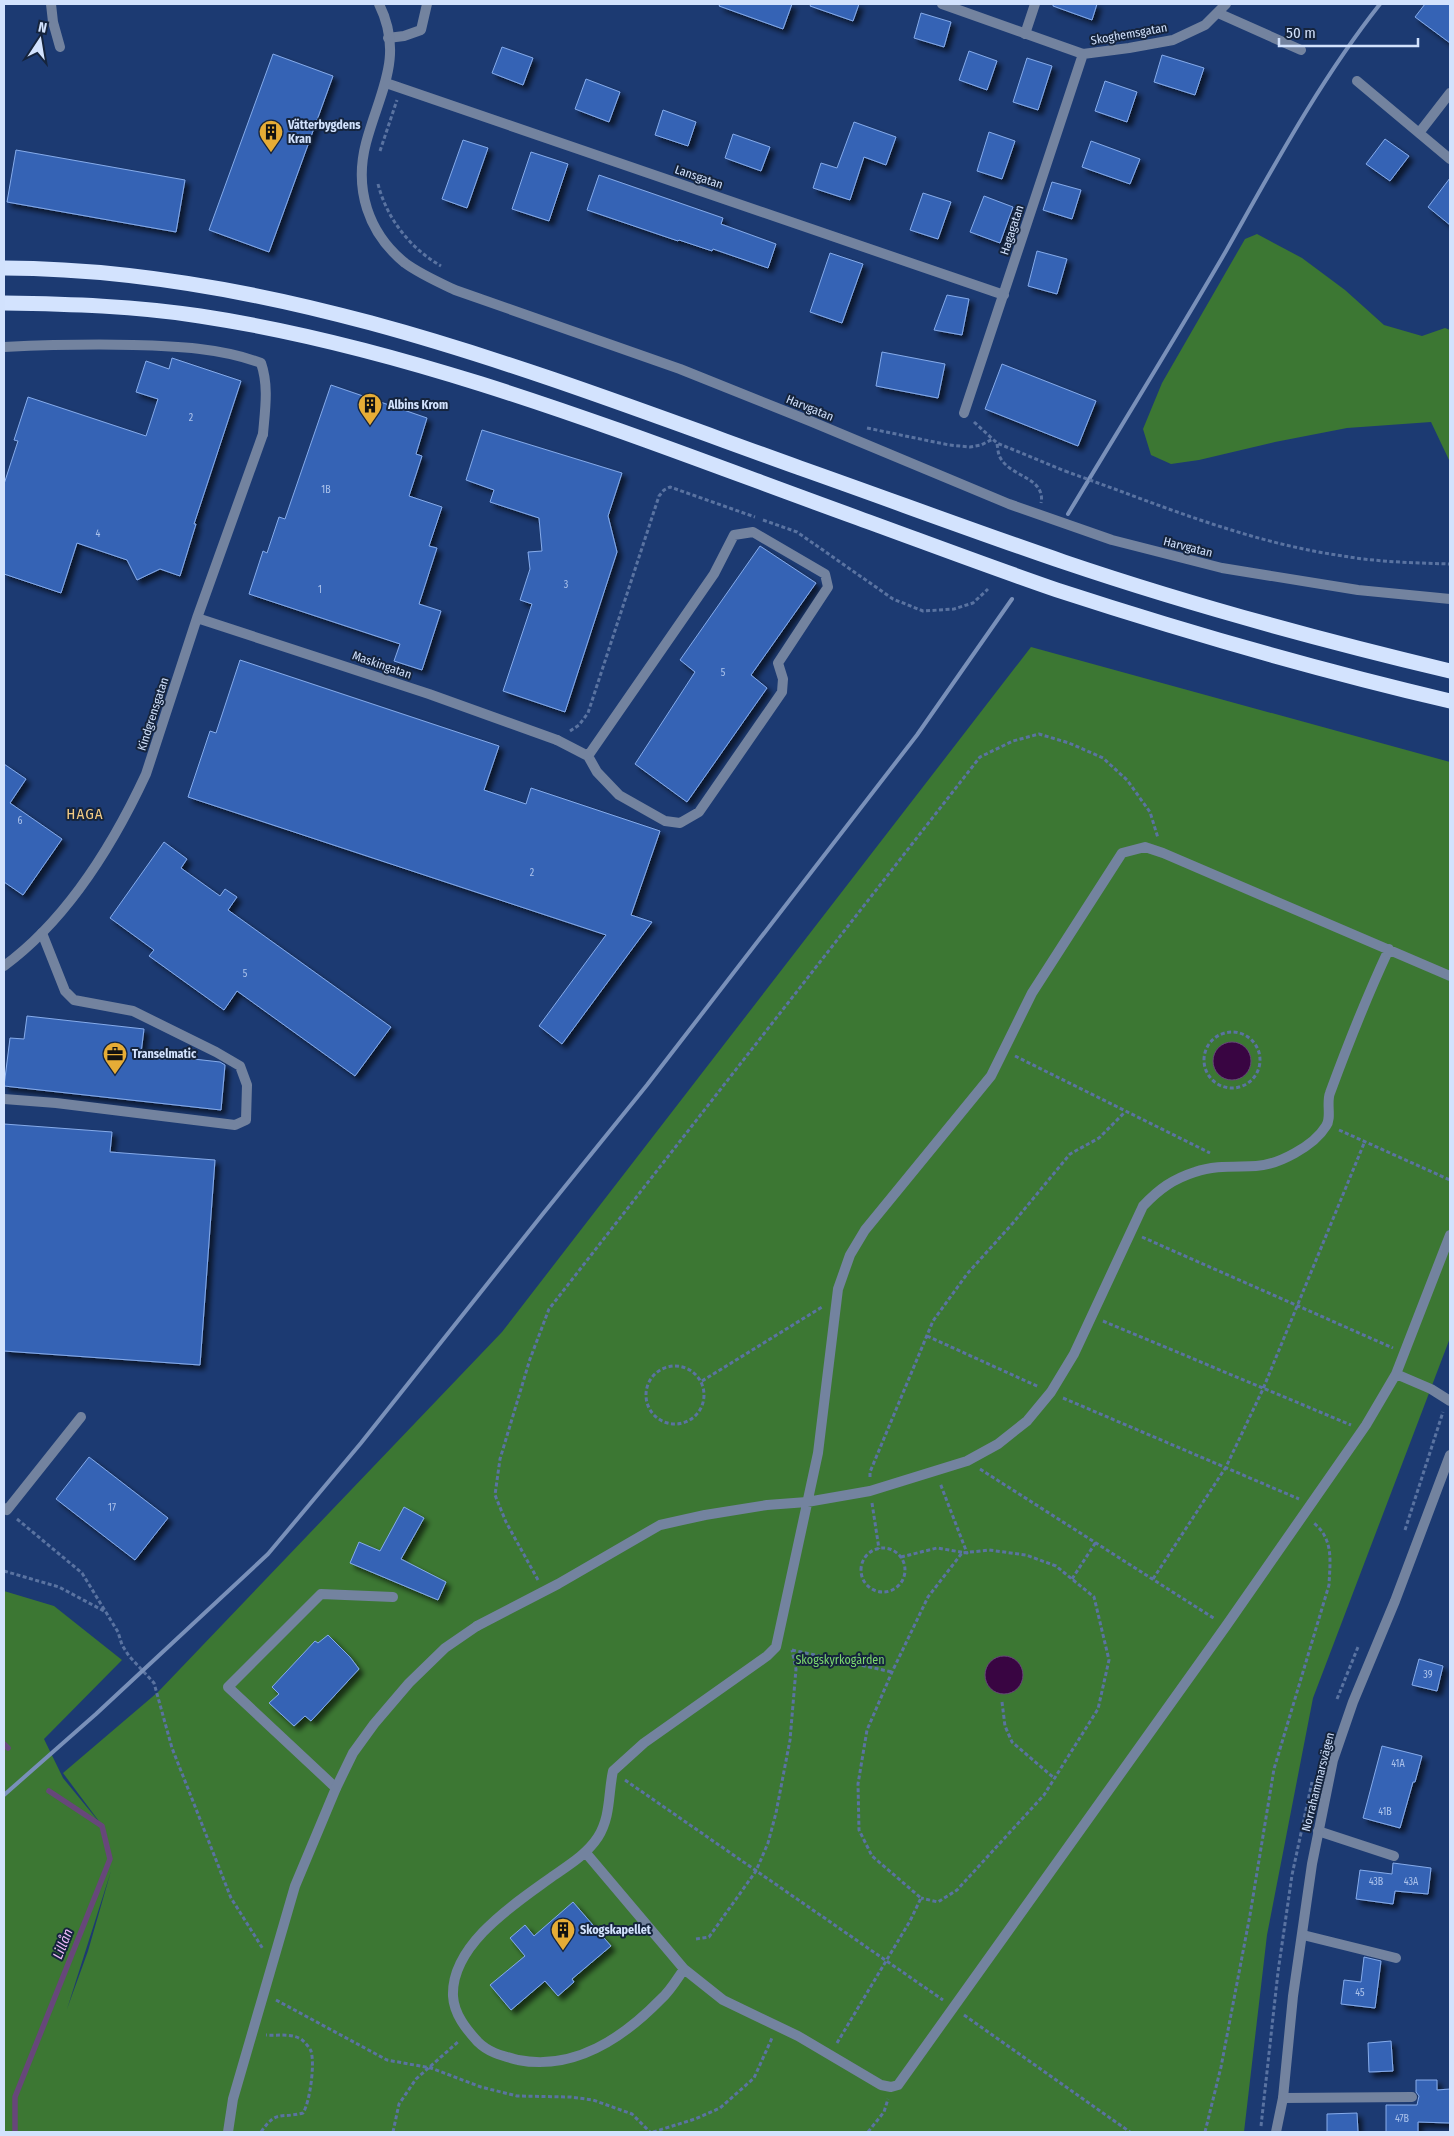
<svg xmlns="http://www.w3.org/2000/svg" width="1454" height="2136" font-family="'Fira Sans Condensed',sans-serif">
	<defs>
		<filter id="shadow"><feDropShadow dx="4.5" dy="4.5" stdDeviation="2.5" flood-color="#0009"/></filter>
	</defs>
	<rect width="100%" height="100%" fill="#1c3a72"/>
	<path fill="#3c7733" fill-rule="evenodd" d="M1257,234L1302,258L1345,290L1384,325L1422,336L1445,328L1450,330V462L1431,422L1347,428L1275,442L1199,460L1171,464L1151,455L1143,429L1162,383L1245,239Z
		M1031,647L1450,762V1338L1313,1698L1267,1935L1244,2132H4V1591L54,1606L122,1660L44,1739L63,1778L104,1828L63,1773L158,1692L502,1332ZM111,1871L88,1951L67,2009Z"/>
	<path fill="#390542" stroke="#67477a" d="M1213 1061a19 19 0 1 1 38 0a19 19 0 1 1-38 0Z
		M985 1675a19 19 0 1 1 38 0a19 19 0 1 1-38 0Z"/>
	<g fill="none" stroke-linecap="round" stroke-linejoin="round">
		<path stroke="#67477a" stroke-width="5.5" d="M4,1744L8,1748
			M15,2132V2097L110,1859L102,1826L49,1791"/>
	</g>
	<path fill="#3664b5" stroke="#85abeb" filter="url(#shadow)" d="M720,4H792L783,29L719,6Z
		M811,4H859L853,21L810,6Z
		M1053,4H1097L1092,20L1053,6Z
		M1425,4H1450V43L1415,17Z
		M921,13L951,22L944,47L914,38Z
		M502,47L533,58L523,85L492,73Z
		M969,51L997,61L987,90L959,80Z
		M273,54L333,76L269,252L209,230Z
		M1162,55L1204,68L1195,95L1154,82Z
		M1027,58L1052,66L1038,110L1013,102Z
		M586,79L620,92L609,122L575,109Z
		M1105,81L1137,92L1127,122L1095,111Z
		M663,110L696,122L688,146L655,135Z
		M854,122L896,137L886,165L864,157L850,200L813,188L821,163L837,168Z
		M989,132L1015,141L1002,179L977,171Z
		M733,134L770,147L761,171L725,158Z
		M1385,139L1409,156L1390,181L1366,164Z
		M463,140L488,148L467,208L442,199Z
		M1091,141L1140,159L1130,184L1082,167Z
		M16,150L185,180L176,232L7,202Z
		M531,152L568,164L549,221L512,209Z
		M599,175L723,218L721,224L776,244L768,268L713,249L712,251L679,240L678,241L587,210Z
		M1450,178V225L1428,207Z
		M1052,182L1081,190L1072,219L1043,210Z
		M923,193L951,202L938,239L910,230Z
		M984,196L1013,207L1000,243L970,232Z
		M1037,251L1067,259L1057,294L1028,286Z
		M830,253L863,264L842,323L810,312Z
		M947,295L969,299L962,335L934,330Z
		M882,352L945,364L938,398L876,386Z
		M172,358L241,381L194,524H196L180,576L160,569L137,580L127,560L77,543L61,593L4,574V484L18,441L14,440L28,397L146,436L158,399L136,392L146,361L169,369Z
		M1002,364L1096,401L1078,446L985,409Z
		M331,385L427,418L416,454L422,456L409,496L442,507L429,546L437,548L419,604L441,611L422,670L394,661L400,644L249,594L263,551L267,553L279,517L285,519Z
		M482,430L622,473L608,516L617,552L565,712L503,691L532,604L520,600L530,569L528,552L542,551L539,518L490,502L494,490L466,480Z
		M760,546L816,583L751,675L767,688L687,802L635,764L695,672L680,660Z
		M240,660L499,746L484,790L526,804L531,788L660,831L631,915L652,922L562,1044L539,1026L606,935L188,797L210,731L216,733Z
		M4,764L26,779L10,803L62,839L23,895L4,882Z
		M164,842L187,859L181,868L220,896L225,889L237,897L228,910L391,1027L355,1076L237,991L224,1010L149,956L154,950L110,918Z
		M27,1016L144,1029L141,1053L220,1062L225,1065L221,1110L4,1086L10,1038L24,1039Z
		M4,1124L112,1132L110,1152L215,1160L200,1365L4,1351Z
		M89,1457L168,1518L135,1560L56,1499Z
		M404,1507L424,1518L401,1559L446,1582L438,1600L350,1563L359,1542L380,1551Z
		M328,1635L350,1657L359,1669L311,1721L305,1716L294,1726L269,1703L279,1694L272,1687L315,1641L318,1643Z
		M1419,1659L1443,1666L1437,1691L1412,1685Z
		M1382,1746L1422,1756L1415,1782H1413L1400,1828L1363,1818Z
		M1393,1863L1431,1868L1428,1894L1395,1891L1393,1904L1356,1899L1360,1870L1392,1874Z
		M573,1902L611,1946L572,1979L574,1982L558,1996L545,1981L511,2010L490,1985L525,1956L510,1938L525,1925L534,1936Z
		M1364,1957L1381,1961L1375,2008L1341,2004L1344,1980L1361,1982Z
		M1391,2041L1393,2071L1369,2072L1368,2043Z
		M1416,2080H1437V2090L1450,2089V2123L1418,2122V2132H1386V2105H1417L1419,2096L1416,2092Z
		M1357,2113L1358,2132H1327V2114Z"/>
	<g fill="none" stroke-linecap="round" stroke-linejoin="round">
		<path stroke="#5a73a1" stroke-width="3" stroke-dasharray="4 2.5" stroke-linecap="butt" d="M380,151L397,100
			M378,184C387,219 410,248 441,266
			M974,422L997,443L1065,471
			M867,428L949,445L970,447L981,445L993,439
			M997,444C998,449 998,455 1001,459C1012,477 1046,478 1041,503
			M1120,491C1192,518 1266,545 1343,556C1378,562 1415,563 1450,564
			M763,520L797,532L893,599L923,611L954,609L973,603L988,589
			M570,731L579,725L588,713L659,496L664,490L670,487L755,517
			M1204 1060a28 28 0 1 1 56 0a28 28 0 1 1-56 0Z
			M1015,1056L1210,1153
			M1339,1130L1450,1180
			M1142,1237L1393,1348
			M1103,1321L1351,1425
			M927,1336L1039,1387
			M646 1395a29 29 0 1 1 58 0a29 29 0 1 1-58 0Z
			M702,1381L822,1307
			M1063,1398L1299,1499
			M980,1469L1215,1619
			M870,1477V1472L933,1321L967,1274L1013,1223L1070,1154L1099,1138L1125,1112
			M872,1503L879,1549
			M17,1519L82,1573L118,1632L122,1645L129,1656L154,1683L172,1748L231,1898L263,1949
			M1405,1530L1443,1412
			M861 1570a22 22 0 1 1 44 0a22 22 0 1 1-44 0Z
			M901,1557L937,1548L967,1553L940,1483
			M4,1571L59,1587L104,1611
			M1072,1579L1096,1542
			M1153,1579L1226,1467L1263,1389L1365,1141
			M538,1580L506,1522L495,1495L500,1459L530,1359L549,1309L980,757L1013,741L1039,734L1069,743L1103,758L1127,780L1150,812L1158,838
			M792,1650L892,1672
			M1337,1699L1358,1647
			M1002,1702L1005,1726L1012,1742L1054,1778
			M625,1780L943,2000
			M696,1939L709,1937L756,1871L768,1843L776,1813L790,1740L796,1669L792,1650
			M276,2000L387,2060L431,2068L481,2087L517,2096L571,2097L593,2100L632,2114L650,2132
			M964,2015L1130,2132
			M837,2043L910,1921L921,1898L872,1856L859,1830L858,1784L867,1730L892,1672L928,1597L962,1553L989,1550L1026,1555L1056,1566L1094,1597L1109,1660L1098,1709L1044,1795L957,1890L938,1902L921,1898
			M1261,2126L1278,1972L1292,1875L1312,1782
			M261,2132C277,2109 280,2119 303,2113C310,2102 315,2064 311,2051C309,2047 304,2041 301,2039C290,2033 278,2036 266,2035
			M393,2132L399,2104L416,2079L459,2041
			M653,2132L695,2119L720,2108L754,2078L772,2038
			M868,2132L884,2112L888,2099
			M1205,2132L1221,2067L1250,1915L1274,1769L1329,1585C1330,1561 1334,1540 1314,1523"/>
		<path stroke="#73839f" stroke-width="10" d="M51,4L53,22L60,47
			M1025,34L1035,4
			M4,347C47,345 90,344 133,345C176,346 221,348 261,363C269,386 265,410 263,434
			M557,740L588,756L597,772L619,795L665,821L680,823L699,812L782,692L783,679L778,663L828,587L825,574L753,532L734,535L714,574L588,756
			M4,1099L56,1103L235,1125L246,1120L247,1085L240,1066L216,1052L133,1011L74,1000L65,991L42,933
			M1396,1374L1431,1389L1450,1401
			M477,1626L558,1584L660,1525L705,1515L767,1505L807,1502L870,1491L967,1461L998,1444L1027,1421L1051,1392L1074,1354L1143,1206C1159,1189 1173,1179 1195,1172C1215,1165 1236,1167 1256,1166C1278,1165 1314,1146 1326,1126C1332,1118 1326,1103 1330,1093C1348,1044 1367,996 1389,949
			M336,1788L228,1687L321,1594L393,1597
			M1318,1831L1394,1856
			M586,1853L684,1969L723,2000L798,2036L881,2085L891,2087L898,2085L1226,1626L1366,1425L1396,1374L1450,1235
			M1303,1935L1396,1958
			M684,1969C677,1979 670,1991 661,1999C623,2038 575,2071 518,2060C503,2056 489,2053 478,2042C466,2029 454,2014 453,1996C451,1944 516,1903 553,1876C569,1865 587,1854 598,1837C611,1816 608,1794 613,1771L644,1743L767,1656L776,1647L818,1453L838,1289L850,1255L865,1230L991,1076L1032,993L1122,853L1145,847L1163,853L1450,976
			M1283,2098L1412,2097"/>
		<path stroke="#73839f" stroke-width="10" d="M942,4L1083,54L1129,48L1173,40L1205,25L1226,4
			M1218,13L1301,50
			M388,38L404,36L421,30L427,4
			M1357,81L1450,159
			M386,83L1004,295
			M1419,133L1450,93
			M964,413L1083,54
			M197,618L429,694L557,740
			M4,966C68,919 113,845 146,774L197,618L263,434
			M4,1508L7,1510L81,1417
			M228,2132L233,2099L295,1886L336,1788L353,1753L374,1724L409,1683L445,1648L477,1626"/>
		<path stroke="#73839f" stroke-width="10" d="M379,4C405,57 379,93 366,143C354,189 368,233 405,263C420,274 438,282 455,290L680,369L810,421L1009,504L1112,540L1222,568L1358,590L1450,599
			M1276,2132L1283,2098L1293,1996L1312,1864L1333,1760L1353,1702L1395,1601L1450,1455"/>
		<path stroke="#d3e3fe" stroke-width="15" d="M4,268C280,269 544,376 800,468C888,499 976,532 1064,562C1191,605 1320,640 1450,671
			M4,303C70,304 135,306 200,316C424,350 645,441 858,518C924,542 990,567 1057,590C1186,632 1318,670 1450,701"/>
		<path stroke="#7990b9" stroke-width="4" d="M1068,514C1121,426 1175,339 1226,251C1274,166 1320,80 1380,4
			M4,1795L96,1714L268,1554L361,1443L542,1215L647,1085L917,735L1012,599"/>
		<path stroke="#5a73a1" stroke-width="3" stroke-dasharray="4 2.5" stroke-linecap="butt" d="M1065,471L1120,491"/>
	</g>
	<defs>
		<symbol id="building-pin" viewBox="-11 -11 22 30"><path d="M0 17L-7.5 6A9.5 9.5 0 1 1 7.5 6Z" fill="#e6ac36" stroke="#15243d"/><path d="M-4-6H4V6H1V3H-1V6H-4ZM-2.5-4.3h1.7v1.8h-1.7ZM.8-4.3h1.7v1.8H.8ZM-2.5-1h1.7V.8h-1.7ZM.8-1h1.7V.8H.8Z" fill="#111"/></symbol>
		<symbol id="office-pin" viewBox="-11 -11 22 30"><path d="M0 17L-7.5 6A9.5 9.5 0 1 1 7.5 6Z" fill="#e6ac36" stroke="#15243d"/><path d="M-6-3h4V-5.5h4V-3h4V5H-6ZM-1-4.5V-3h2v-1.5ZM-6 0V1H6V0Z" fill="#111"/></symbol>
	</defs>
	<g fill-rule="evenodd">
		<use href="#building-pin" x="257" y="118" width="28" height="38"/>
		<use href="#building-pin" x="356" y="391" width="28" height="38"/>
		<use href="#office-pin" x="101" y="1040" width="28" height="38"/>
		<use href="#building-pin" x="549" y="1916" width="28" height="38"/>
	</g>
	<g text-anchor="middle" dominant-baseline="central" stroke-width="4" stroke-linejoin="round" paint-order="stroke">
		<g font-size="10" fill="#abc2eb">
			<text x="191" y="418">2</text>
			<text x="326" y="490">1B</text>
			<text x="98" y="534">4</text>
			<text x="566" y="585">3</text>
			<text x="320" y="590">1</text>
			<text x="723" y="673">5</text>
			<text x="20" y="821">6</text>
			<text x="532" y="873">2</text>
			<text x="245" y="974">5</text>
			<text x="112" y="1508">17</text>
			<text x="1428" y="1675">39</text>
			<text x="1398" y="1764">41A</text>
			<text x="1385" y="1812">41B</text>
			<text x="1376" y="1882">43B</text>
			<text x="1411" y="1882">43A</text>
			<text x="1360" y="1993">45</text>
			<text x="1402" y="2119">47B</text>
		</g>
		<g font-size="12" fill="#d2e2fd" stroke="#15243d">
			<text transform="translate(1129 34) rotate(-10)">Skoghemsgatan</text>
			<text transform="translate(699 177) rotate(19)">Lansgatan</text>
			<text transform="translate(1012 230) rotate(-72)">Hagagatan</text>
			<text transform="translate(810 408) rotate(22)">Harvgatan</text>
			<text transform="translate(1188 547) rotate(14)">Harvgatan</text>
			<text transform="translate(382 665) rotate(19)">Maskingatan</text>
			<text transform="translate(153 714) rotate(-72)">Kindgrensgatan</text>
			<text transform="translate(1318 1782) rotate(-76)">Norrahammarsvägen</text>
		</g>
		<g font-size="12" font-weight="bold" fill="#d2e2fd" stroke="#15243d" text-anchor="start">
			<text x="288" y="125">Vätterbygdens<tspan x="288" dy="14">Kran</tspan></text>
			<text x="388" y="405">Albins Krom</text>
			<text x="132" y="1054">Transelmatic</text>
			<text x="580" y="1930">Skogskapellet</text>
		</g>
		<g font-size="12" fill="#7dd96e" stroke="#15243d">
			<text x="840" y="1660">Skogskyrkogården</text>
		</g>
		<g font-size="14" font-style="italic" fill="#ecb8f6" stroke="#15243d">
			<text transform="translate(63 1944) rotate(-68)">Lillån</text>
		</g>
		<g font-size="15" letter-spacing="1" fill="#f4cc85" stroke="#15243d">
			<text x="85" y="814">HAGA</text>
		</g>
	</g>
	<rect width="1454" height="2136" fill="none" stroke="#d2e2fd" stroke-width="10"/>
	<g transform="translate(40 40) rotate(12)" stroke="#15243d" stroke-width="4" paint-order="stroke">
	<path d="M0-4L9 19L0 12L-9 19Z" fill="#d2e2fd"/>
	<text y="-8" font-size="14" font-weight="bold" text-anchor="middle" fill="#d2e2fd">N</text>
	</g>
	<path d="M1279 38v8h139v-8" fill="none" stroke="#d2e2fd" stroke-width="2.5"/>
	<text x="1286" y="38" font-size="15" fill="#d2e2fd" stroke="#15243d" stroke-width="4" paint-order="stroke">50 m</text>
</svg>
